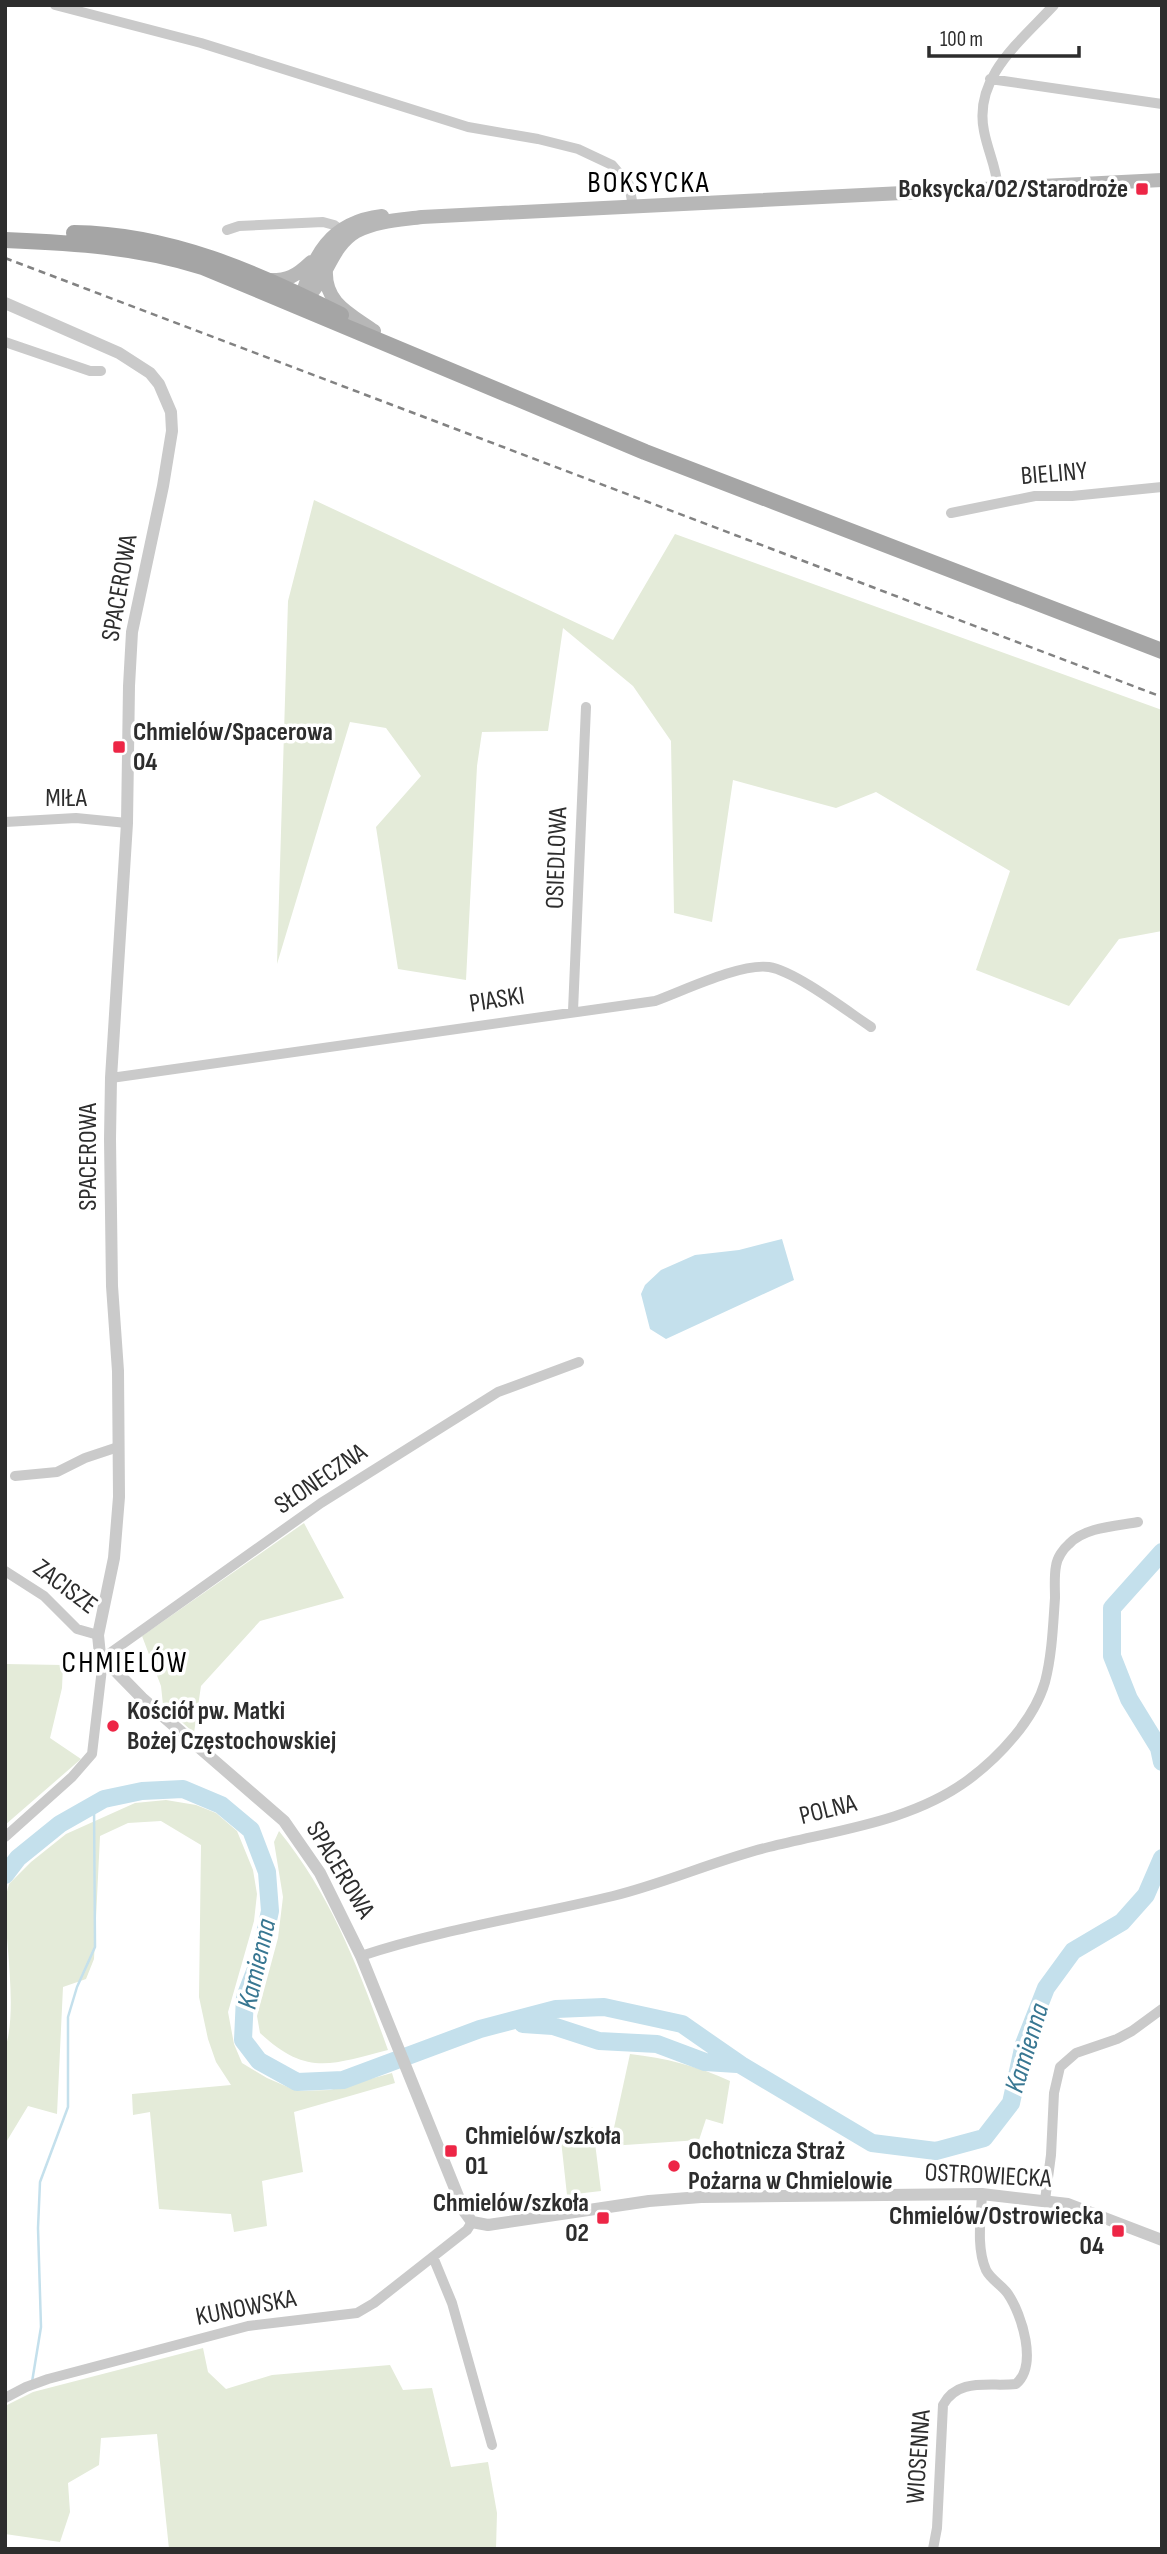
<svg xmlns="http://www.w3.org/2000/svg" width="1167" height="2554" font-family="'Sofia Sans Condensed',sans-serif">
	<rect width="100%" height="100%" fill="#fff"/>
	<path fill="#e4ebd9" d="M314,500L613,640L675,534L1162,710V931L1119,939L1069,1006L976,970L1010,871L876,792L836,808L733,780L712,922L674,913L671,741L633,686L563,628L548,731L482,732L477,766L466,980L398,969L376,827L421,776L386,728L350,722L277,964L288,601Z
		M304,1523L344,1598L260,1621L201,1686L194,1733L163,1705L161,1686L142,1636Z
		M5,1664L63,1665L62,1688L50,1738L81,1759L5,1825Z
		M166,1800L196,1805L216,1813L237,1831L253,1870L257,1894L254,1921L228,2012L234,2044L242,2063L267,2078L297,2091L330,2090L392,2073L395,2083L294,2112L303,2172L262,2181L267,2226L234,2232L231,2214L159,2209L150,2112L133,2115L132,2094L231,2085L216,2062L208,2039L199,1997L201,1845L161,1821L128,1823L100,1836L94,1959L86,1979L63,1987L57,2114L28,2106L5,2144V2049C18,2010 5,1942 5,1899L9,1884L31,1862L66,1834L135,1803Z
		M279,1831C332,1896 360,1972 388,2050C332,2064 307,2077 260,2033L257,2016L278,1938L283,1897L274,1842Z
		M630,2054C665,2058 698,2066 730,2081L723,2124L706,2119L699,2140L610,2146Z
		M593,2127L601,2191L567,2195L560,2131Z
		M203,2348L208,2372L226,2389L272,2375L390,2365L403,2390L432,2388L451,2467L488,2462L497,2513L496,2549H169L157,2434L101,2438L99,2465L68,2483L70,2512L60,2542L5,2534V2406L33,2392Z"/>
	<path fill="#c4e0ec" d="M782,1239L794,1280L666,1339L650,1329L641,1294L645,1285L661,1270L695,1255L739,1250Z"/>
	<g fill="none" stroke-linecap="round" stroke-linejoin="round">
		<path stroke="#c4e0ec" stroke-width="2.5" d="M32,2382L41,2327L38,2228L40,2182L68,2107V2017L77,1987L95,1947L94,1804"/>
		<path stroke="#c4e0ec" stroke-width="18" d="M1162,1552L1112,1608V1656L1129,1699L1159,1748L1162,1762
			M5,1875L18,1858L60,1824L104,1799L142,1791L183,1789L221,1805L251,1830L267,1872L270,1911L259,1961L245,1997L243,2040L259,2061L297,2082L343,2080L480,2029L556,2009L604,2007L682,2024L741,2065L872,2143L936,2151L984,2138L1011,2103L1024,2044L1046,1988L1073,1951L1122,1922L1146,1895L1162,1858
			M523,2024L553,2026L599,2041L657,2044L705,2062L737,2064"/>
		<path stroke="#cacaca" stroke-width="10" d="M55,5L201,43L468,127L538,139L578,149L612,165L629,185L633,206
			M990,79L1162,104
			M998,188C996,166 988,152 984,131C973,77 1021,41 1054,5
			M227,230L239,226L323,222L334,225L346,234
			M5,342L90,371H101
			M951,513L1035,496H1072L1162,487
			M5,822L76,818L127,823
			M573,1011L586,707
			M111,1078L655,1001C683,991 740,963 769,967C795,971 847,1011 871,1027
			M15,1476L57,1472L85,1458L118,1447
			M5,1571L44,1596L77,1629L98,1635
			M5,1837L72,1777L92,1754L103,1660L110,1653L321,1503L498,1392L579,1362
			M361,1956C443,1929 530,1916 613,1896C666,1883 716,1860 769,1847C836,1830 911,1822 968,1780C999,1757 1034,1720 1045,1682C1052,1655 1053,1626 1055,1598C1055,1588 1054,1576 1056,1566C1057,1558 1063,1549 1069,1544C1085,1527 1117,1526 1138,1522
			M1045,2200L1051,2155L1054,2093L1060,2067L1076,2053L1117,2039L1132,2031L1162,2009
			M433,2257L452,2303L492,2445
			M5,2398L26,2387L48,2379L248,2326L357,2313L374,2303L467,2230L472,2222
			M933,2549L937,2528L943,2405C958,2377 990,2387 1016,2384C1038,2365 1022,2315 1008,2294C1002,2285 991,2280 986,2270C976,2247 981,2218 982,2194"/>
		<path stroke="#cacaca" stroke-width="12" d="M5,303L119,353L150,373L159,384L171,412L172,431L163,486L132,632L129,686L127,823L111,1078L110,1139L112,1286L118,1371L119,1497L114,1558L98,1635L100,1655L142,1698L284,1821L320,1873L361,1956L464,2211L472,2222L488,2225L649,2201L701,2197L982,2194L1068,2204L1162,2240"/>
		<path stroke="#b7b7b7" stroke-width="14" d="M326,270C324,303 350,314 374,331
			M267,280C288,281 296,276 311,262
			M300,303C312,256 330,222 382,216
			M301,305C306,298 313,292 318,284C330,265 336,243 357,231C376,221 400,220 422,217L1162,180"/>
		<path stroke="#a5a5a5" stroke-width="16" d="M74,233C169,234 258,273 341,315
			M5,240C75,243 136,246 203,267L645,452L1162,651"/>
		<path stroke="#828282" stroke-width="2.5" stroke-dasharray="7 5" stroke-linecap="butt" d="M5,258L1162,697"/>
	</g>
	<g fill="#ed2646" stroke="#fff" stroke-width="2.5">
		<rect x="1135" y="182" width="14" height="14" rx="3.5"/>
		<rect x="112" y="740" width="14" height="14" rx="3.5"/>
		<circle cx="113" cy="1726" r="7"/>
		<rect x="444" y="2144" width="14" height="14" rx="3.5"/>
		<circle cx="674" cy="2166" r="7"/>
		<rect x="596" y="2211" width="14" height="14" rx="3.5"/>
		<rect x="1111" y="2224" width="14" height="14" rx="3.5"/>
	</g>
	<g text-anchor="middle" dominant-baseline="central" stroke-width="7" stroke-linejoin="round" paint-order="stroke">
		<g font-size="26" font-weight="bold" fill="#2d2d2d" stroke="#fff" text-anchor="start">
			<text x="1128" y="189" text-anchor="end">Boksycka/02/Starodroże</text>
			<text x="133" y="732">Chmielów/Spacerowa<tspan x="133" dy="30">04</tspan></text>
			<text x="127" y="1711">Kościół pw. Matki<tspan x="127" dy="30">Bożej Częstochowskiej</tspan></text>
			<text x="465" y="2136">Chmielów/szkoła<tspan x="465" dy="30">01</tspan></text>
			<text x="688" y="2151">Ochotnicza Straż<tspan x="688" dy="30">Pożarna w Chmielowie</tspan></text>
			<text x="589" y="2203" text-anchor="end">Chmielów/szkoła<tspan x="589" dy="30">02</tspan></text>
			<text x="1104" y="2216" text-anchor="end">Chmielów/Ostrowiecka<tspan x="1104" dy="30">04</tspan></text>
		</g>
		<g font-size="26" fill="#2d2d2d" stroke="#fff">
			<text transform="translate(1054 474) rotate(-5)">BIELINY</text>
			<text transform="translate(120 588) rotate(-80)">SPACEROWA</text>
			<text x="66" y="798">MIŁA</text>
			<text transform="translate(557 858) rotate(-88)">OSIEDLOWA</text>
			<text transform="translate(497 1000) rotate(-9)">PIASKI</text>
			<text transform="translate(88 1157) rotate(-90)">SPACEROWA</text>
			<text transform="translate(321 1479) rotate(-34)">SŁONECZNA</text>
			<text transform="translate(65 1587) rotate(37)">ZACISZE</text>
			<text transform="translate(828 1810) rotate(-14)">POLNA</text>
			<text transform="translate(340 1870) rotate(59)">SPACEROWA</text>
			<text transform="translate(988 2176) rotate(3)">OSTROWIECKA</text>
			<text transform="translate(246 2308) rotate(-11)">KUNOWSKA</text>
			<text transform="translate(919 2457) rotate(-86)">WIOSENNA</text>
		</g>
		<g font-size="28" font-style="italic" fill="#387792" stroke="#fff">
			<text transform="translate(257 1964) rotate(-77)">Kamienna</text>
			<text transform="translate(1027 2048) rotate(-73)">Kamienna</text>
		</g>
		<g font-size="30" letter-spacing="2" fill="#000" stroke="#fff">
			<text x="649" y="183">BOKSYCKA</text>
			<text x="125" y="1663">CHMIELÓW</text>
		</g>
	</g>
	<rect width="1167" height="2554" fill="none" stroke="#2d2d2d" stroke-width="14"/>
	<path d="M929 46v10h150v-10" fill="none" stroke="#2d2d2d" stroke-width="3.5"/>
	<text x="940" y="46" font-size="21" fill="#2d2d2d" stroke="#ffffff" stroke-width="5" paint-order="stroke">100 m</text>
</svg>
